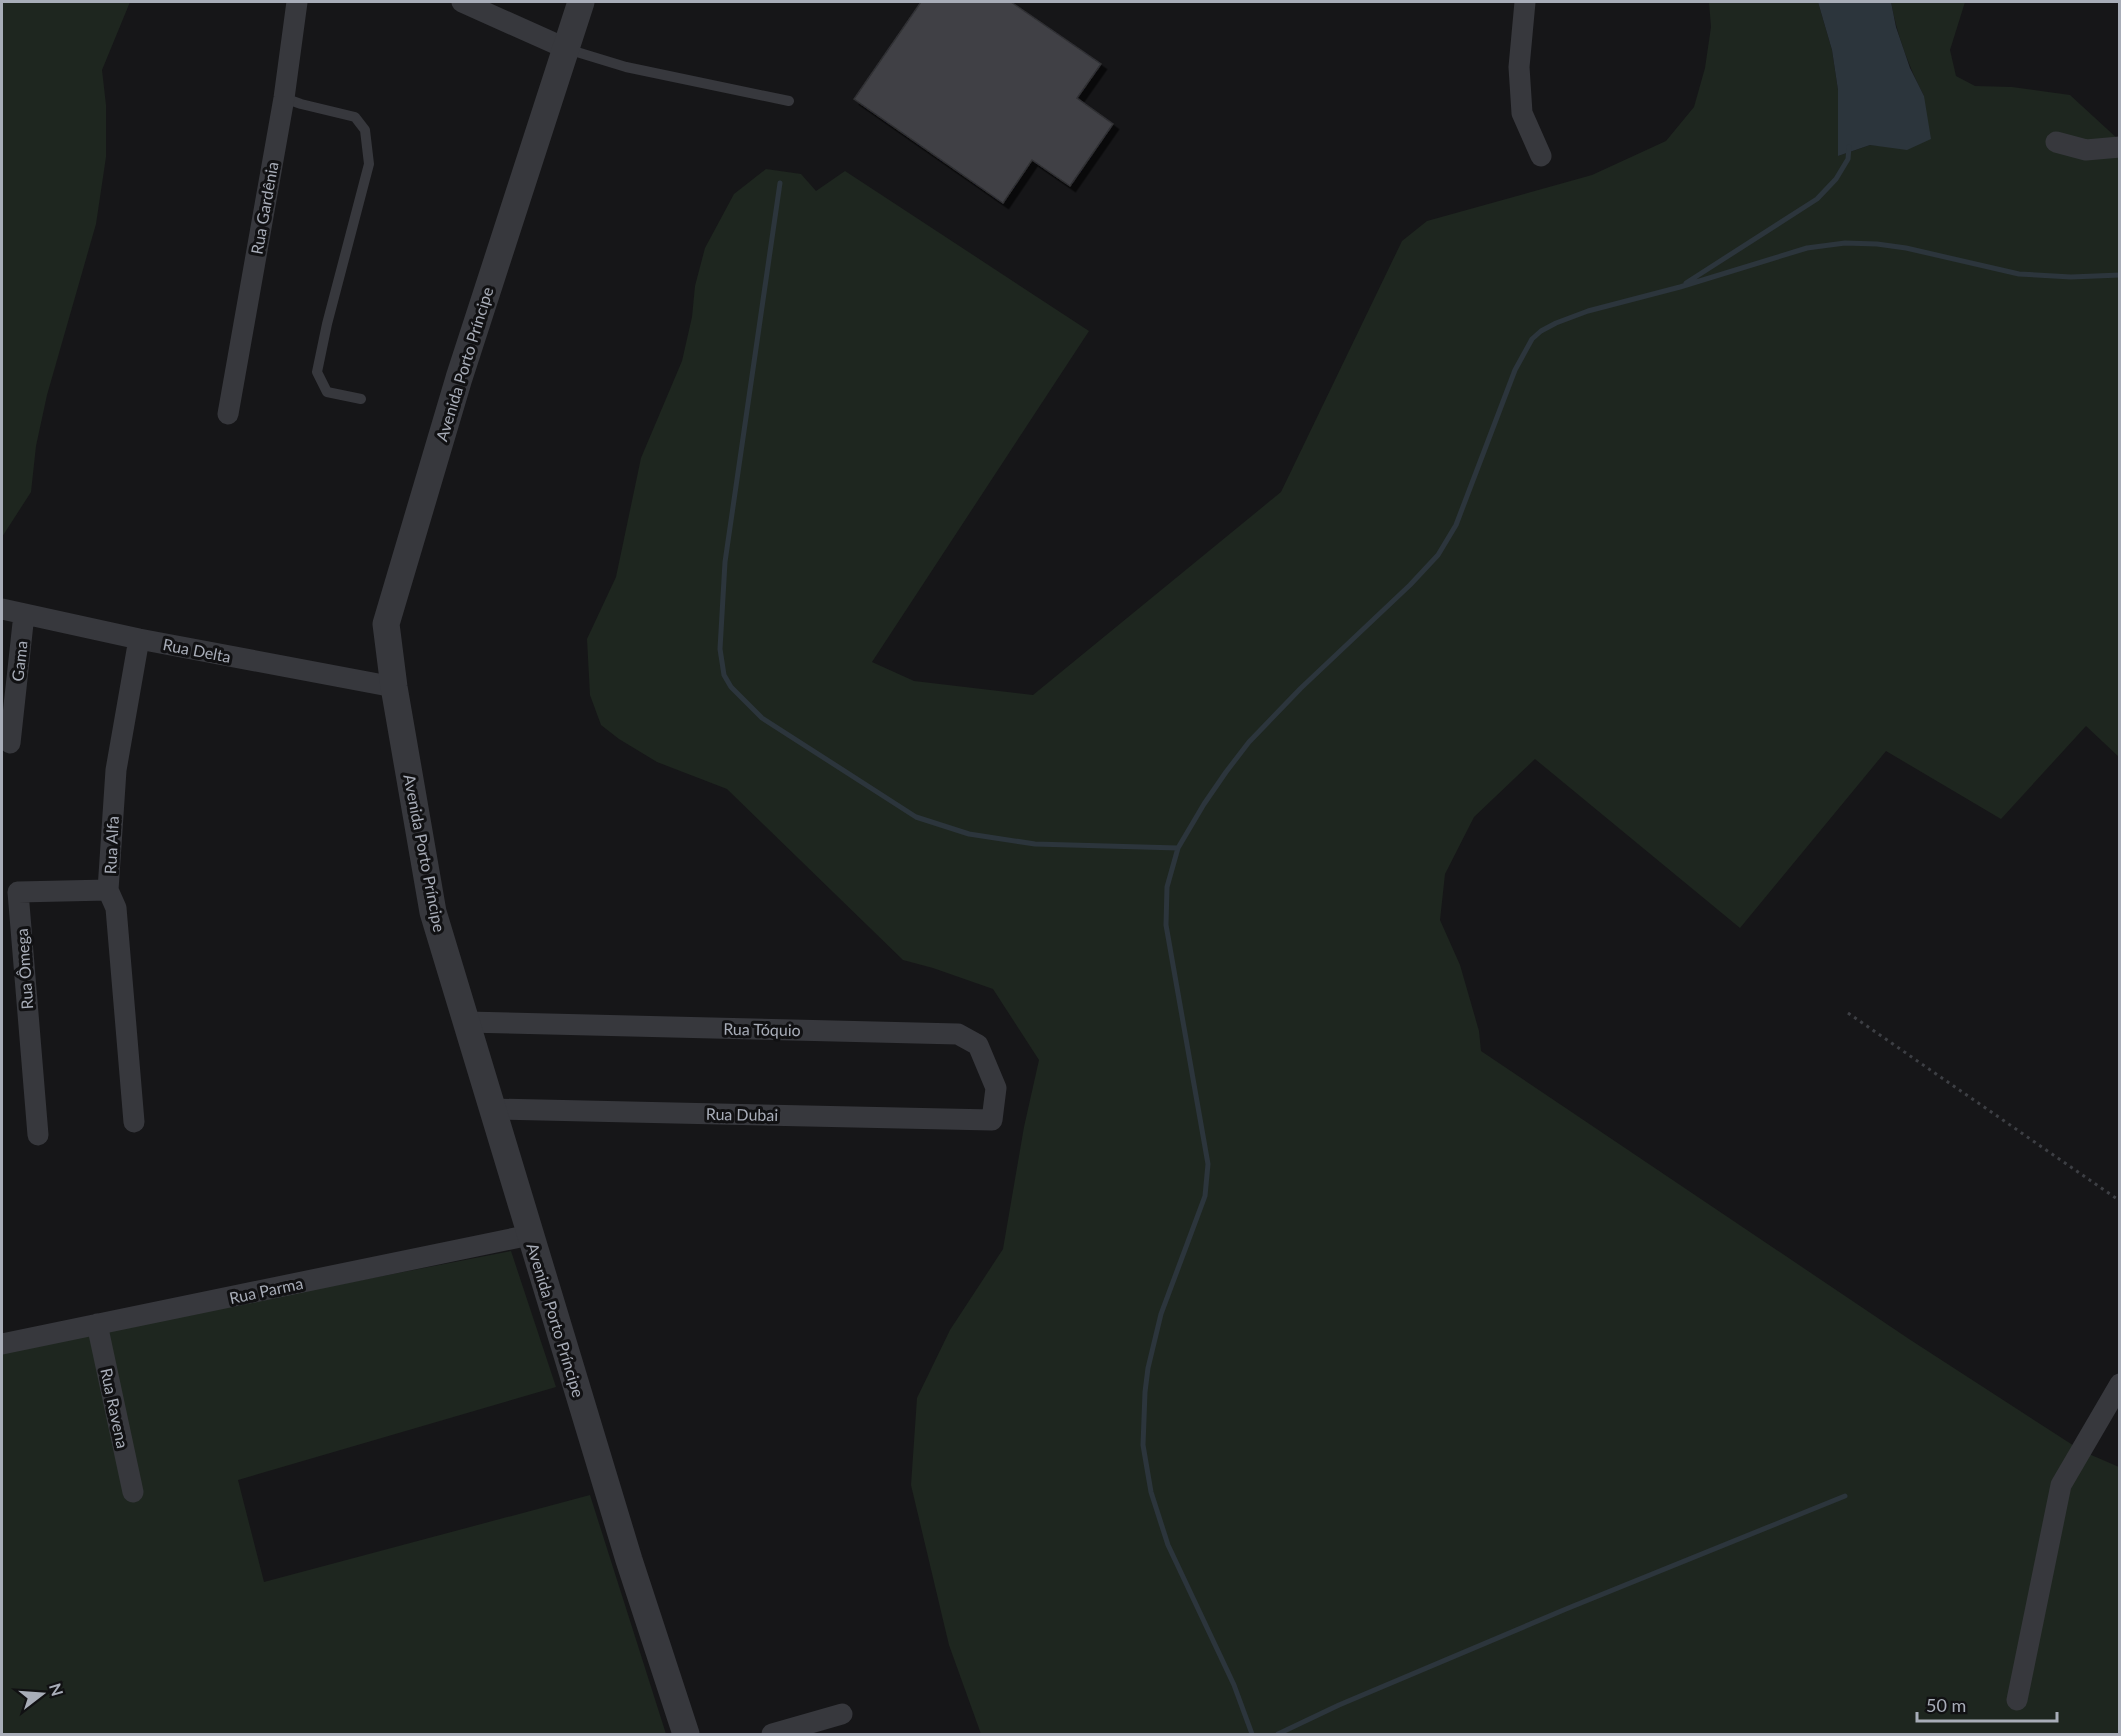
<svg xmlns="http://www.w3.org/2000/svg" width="2121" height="1736" font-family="Lato,sans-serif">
	<defs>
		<filter id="shadow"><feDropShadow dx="5.5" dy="5.5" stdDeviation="0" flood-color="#0009"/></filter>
	</defs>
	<rect width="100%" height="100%" fill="#161618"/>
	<path fill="#1e261f" d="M2,2H130L102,70L106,105V157L96,224L47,395L36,446L31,492L2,537Z
		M1709,2H1818L1832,50L1838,90V156L1870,145L1886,146L1924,96C1908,65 1897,35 1891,2H1965L1950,50L1956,76L1975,86L2012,87L2070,95L2119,140V757L2086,726L2001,819L1886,751L1740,928L1535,759L1474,817L1445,874L1440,920L1460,965L1479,1031L1481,1051L1909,1339L2082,1451L2119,1467V1734H981L949,1645L911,1485L917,1398L950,1330L1003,1249L1024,1127L1039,1060L993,989L933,968L903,960L727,789L657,762L619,739L601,725L590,695L587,639L616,577L641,458L682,361L692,317L695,286L705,248L734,194L766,169L801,174L816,191L845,171L1089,331L872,662L914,681L1033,695L1281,492L1402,241L1427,221L1592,175L1666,141L1694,107L1705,68L1711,27Z
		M511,1251L556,1387L238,1480L264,1582L590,1495L666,1734H2V1350Z"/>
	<path fill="#2c353c" d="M1818,2H1891L1896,27L1910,68L1924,96L1931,139L1907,150L1870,145L1838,156V90L1832,50Z"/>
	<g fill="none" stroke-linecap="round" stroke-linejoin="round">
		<path stroke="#2c353c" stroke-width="5" d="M780,183L725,562L720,649L724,675L731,687L762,718L916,817L969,834L1035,844L1178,848
			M1686,283L1817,199L1836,179L1848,159L1849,147
			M1252,1734L1234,1685L1168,1545L1151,1492L1143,1445L1145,1392L1148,1368L1161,1314L1205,1196L1208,1164L1166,925L1167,887L1178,848L1204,804L1226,772L1249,742L1301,688L1410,585L1438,555L1456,525L1515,370L1532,339L1541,331L1556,323L1588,311L1680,287L1807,248L1845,243L1877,244L1906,248L2019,274L2071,277L2120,275
			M1278,1734L1339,1705L1566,1609L1845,1496"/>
	</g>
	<path fill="#404145" stroke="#303034" stroke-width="1.5" filter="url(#shadow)" d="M921,2H1011L1101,64L1077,98L1113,124L1070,186L1032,160L1003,203L854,99Z"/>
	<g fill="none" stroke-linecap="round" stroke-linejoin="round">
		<path stroke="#3d3f44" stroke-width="3" stroke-dasharray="3 4.5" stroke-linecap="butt" d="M1848,1013L2120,1201"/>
		<path stroke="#37383d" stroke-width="10" d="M567,49L626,67L789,101
			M284,98L301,104L355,117L365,130L369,164L327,324L317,372L327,392L361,399"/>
		<path stroke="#37383d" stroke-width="21" d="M462,2L565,48
			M1525,2L1519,67L1522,113L1541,156
			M2056,142L2086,150L2120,147
			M228,414L284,98L297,2
			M2,609L139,639L394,687
			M10,743L24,614
			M466,1022L958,1034L978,1045L996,1088L992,1120L492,1109
			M134,1122L116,908L108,890L116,770L139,639
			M38,1135L18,892L108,890
			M97,1324L133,1492
			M2,1344L530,1235
			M2017,1700L2061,1485L2120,1384
			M772,1734L842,1714"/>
		<path stroke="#37383d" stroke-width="27" d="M581,2L459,378L386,624L394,687L433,912L629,1560L686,1734"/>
	</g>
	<g text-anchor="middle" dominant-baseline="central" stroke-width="6" stroke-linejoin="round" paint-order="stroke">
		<g font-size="16" fill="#a8adb8" stroke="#111113">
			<text transform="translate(264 208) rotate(-80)">Rua Gardênia</text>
			<text transform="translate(464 364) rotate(-73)">Avenida Porto Príncipe</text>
			<text transform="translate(197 650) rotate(11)">Rua Delta</text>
			<text transform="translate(19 661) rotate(-84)">Gama</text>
			<text transform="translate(111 845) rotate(-87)">Rua Alfa</text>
			<text transform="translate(425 853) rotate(79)">Avenida Porto Príncipe</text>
			<text transform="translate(24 969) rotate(-94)">Rua Ômega</text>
			<text transform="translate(762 1029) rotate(1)">Rua Tóquio</text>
			<text transform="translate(742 1114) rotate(1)">Rua Dubai</text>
			<text transform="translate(266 1290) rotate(-12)">Rua Parma</text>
			<text transform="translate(556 1320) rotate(73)">Avenida Porto Príncipe</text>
			<text transform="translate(115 1408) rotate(78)">Rua Ravena</text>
		</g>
	</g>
	<rect width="2121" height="1736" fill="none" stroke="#a8adb8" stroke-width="6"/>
	<g transform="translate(42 1694) rotate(73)" stroke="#111113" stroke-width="4.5" paint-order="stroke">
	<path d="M0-4.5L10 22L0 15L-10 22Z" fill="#a8adb8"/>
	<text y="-9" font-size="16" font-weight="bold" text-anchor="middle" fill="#a8adb8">N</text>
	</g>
	<path d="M1917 1712v9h140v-9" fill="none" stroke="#a8adb8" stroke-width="3"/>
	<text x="1926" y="1712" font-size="18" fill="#a8adb8" stroke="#111113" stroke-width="4.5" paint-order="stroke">50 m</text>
</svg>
